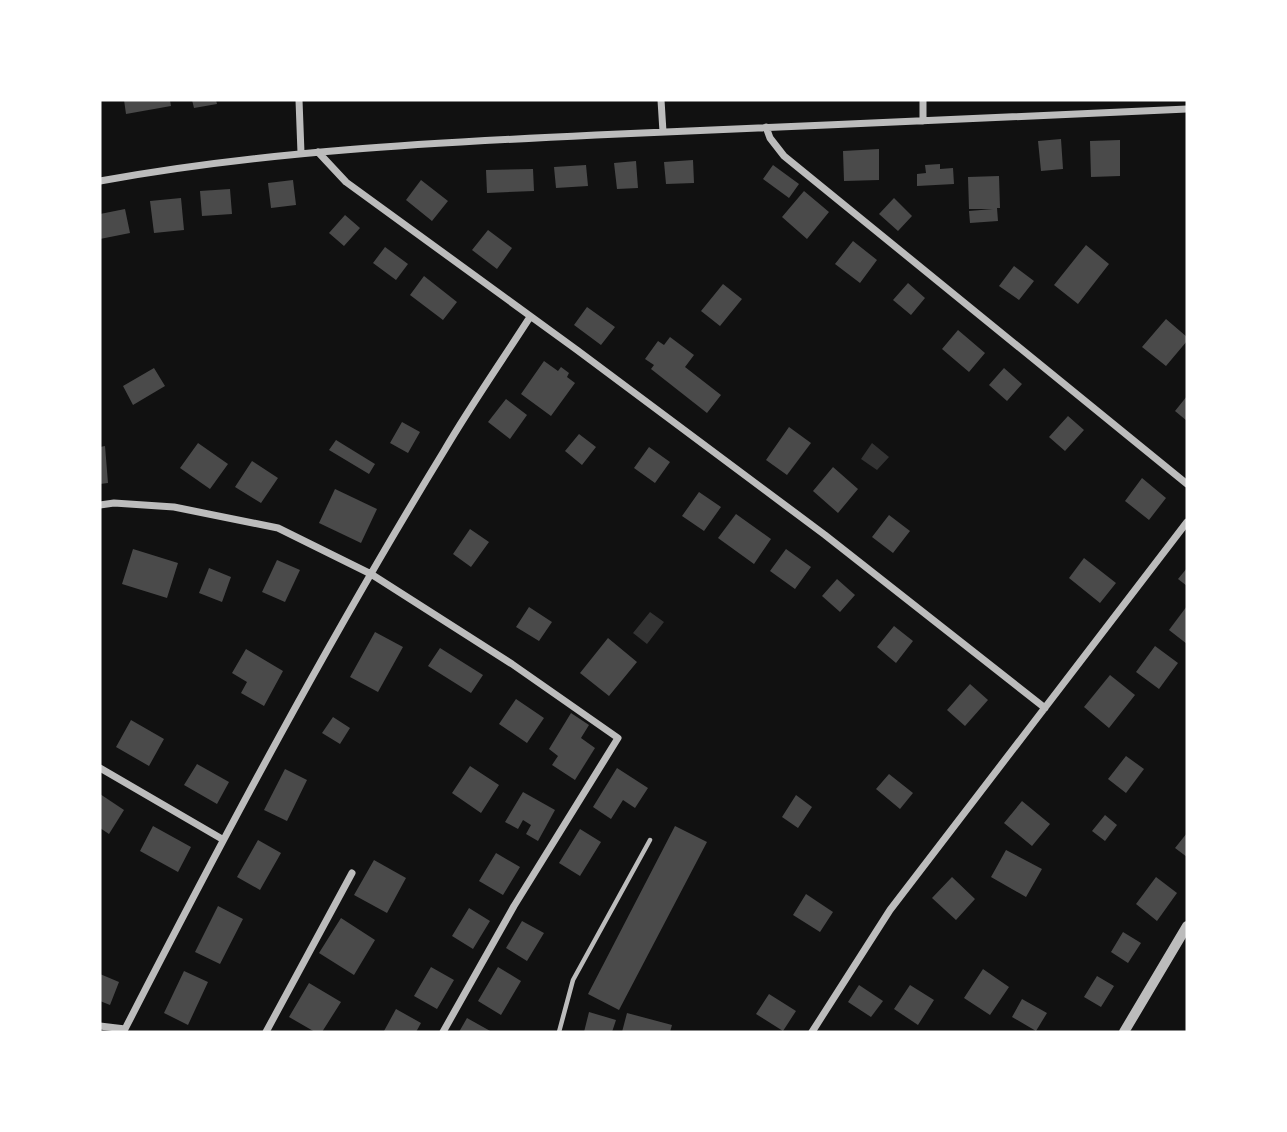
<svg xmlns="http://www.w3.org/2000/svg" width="1287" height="1132" font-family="'Sofia Sans Condensed',sans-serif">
	<rect width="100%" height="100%" fill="#111"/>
	<path fill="#333" d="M872,443L889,457L877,470L861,459Z
		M650,612L664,622L647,644L633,633Z"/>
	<path fill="#4a4a4a" d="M124,100H170L171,106L126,114Z
		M192,100H216L217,104L194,108Z
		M1061,139L1063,169L1041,171L1038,141Z
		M1120,140V176L1091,177L1090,141Z
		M879,149V180L844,181L843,151Z
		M693,160L694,183L666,184L664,162Z
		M636,161L638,188L617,189L614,163Z
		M940,164V169L953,168L954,184L917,186V174L926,173L925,165Z
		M586,165L588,186L556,188L554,167Z
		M773,165L799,184L789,198L763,179Z
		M533,169L534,191L487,193L486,170Z
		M999,176L1000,208H997L998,221L970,223L969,211L993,209H969L968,177Z
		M293,180L296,205L271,208L268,183Z
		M421,180L448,201L432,221L406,200Z
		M230,189L232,214L202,216L200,191Z
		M804,191L829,212L807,239L782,217Z
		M181,198L184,230L154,233L150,201Z
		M894,198L912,216L898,231L879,214Z
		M125,209L130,233L100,239V214Z
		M345,215L360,228L344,246L329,233Z
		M488,230L512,248L497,269L472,250Z
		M853,241L877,260L860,283L835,264Z
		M1086,245L1109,264L1078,304L1054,285Z
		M385,247L408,264L396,280L373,263Z
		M1014,266L1034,281L1019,300L999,286Z
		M424,276L457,302L443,320L410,295Z
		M908,283L925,298L911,315L893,300Z
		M723,284L742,299L720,326L701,311Z
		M587,307L615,327L601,345L574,325Z
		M1166,319L1187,337V341L1166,366L1142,347Z
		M958,330L985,353L969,372L942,349Z
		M670,337L694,355L685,367L721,395L707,413L651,369L654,365L645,359L658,341L664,345Z
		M544,361L558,371L561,367L569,373L567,377L575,383L551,416L521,394Z
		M154,368L165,386L133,405L123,386Z
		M1004,368L1022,384L1007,401L989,385Z
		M1187,396V421L1175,411Z
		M506,399L527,415L510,439L488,422Z
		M1068,416L1084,430L1065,451L1049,437Z
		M402,422L420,432L408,453L390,443Z
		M789,427L811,443L787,475L766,460Z
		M579,434L596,447L582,465L565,451Z
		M336,440L375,464L369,474L329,450Z
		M198,443L228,464L210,489L180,468Z
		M105,446L108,483L100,484V447Z
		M649,447L670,462L655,483L634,468Z
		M252,461L278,478L261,503L235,487Z
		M833,467L858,489L838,513L813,491Z
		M1142,478L1166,498L1149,520L1125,501Z
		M335,489L377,509L361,543L319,523Z
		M699,492L721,507L704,531L682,516Z
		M736,514L771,539L754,564L718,538Z
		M889,515L910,531L893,553L872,537Z
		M470,529L489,542L471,567L453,554Z
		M133,549L178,563L167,598L122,584Z
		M786,549L811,567L795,589L770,571Z
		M1084,558L1116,583L1100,603L1069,578Z
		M277,560L300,570L285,602L262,592Z
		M209,568L231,577L222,602L199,593Z
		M1187,568V586L1178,579Z
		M837,579L855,595L840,612L822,596Z
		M1187,606V644L1169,630Z
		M529,607L552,622L539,641L516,627Z
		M894,626L913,641L896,663L877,647Z
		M375,632L403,647L378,692L350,677Z
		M608,638L637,662L609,696L580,673Z
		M1155,646L1178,663L1159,689L1136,672Z
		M440,648L483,675L471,693L428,666Z
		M246,649L283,671L264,706L241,693L247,682L232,673Z
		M1110,675L1135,695L1109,728L1084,707Z
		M970,684L988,700L965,726L947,710Z
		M516,699L544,718L527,743L499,724Z
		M571,713L589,725L581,738L595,748L575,780L552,765L558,756L549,749Z
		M333,717L350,728L340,744L322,733Z
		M131,720L164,739L149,766L116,747Z
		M1126,756L1144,769L1126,793L1108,779Z
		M197,764L229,782L217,804L184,785Z
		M470,766L499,785L481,813L452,793Z
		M617,768L648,788L635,808L623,800L611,819L593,807Z
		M285,769L307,780L287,821L264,810Z
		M889,774L913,793L900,809L876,789Z
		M523,792L555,810L538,841L526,834L531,825L523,820L518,829L505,822Z
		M100,794L124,810L109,834L100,828Z
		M796,795L812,807L798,828L782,817Z
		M1022,801L1050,824L1032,846L1004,823Z
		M1105,815L1117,825L1105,841L1092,831Z
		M153,826L191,847L178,872L140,851Z
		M675,826L707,842L619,1010L588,994Z
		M580,829L601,842L580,876L559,863Z
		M1187,833V857L1175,848Z
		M258,840L281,853L260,890L237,877Z
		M1006,850L1042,869L1026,897L991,877Z
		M496,853L520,867L503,895L479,881Z
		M374,860L406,878L387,913L354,895Z
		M952,877L975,899L956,920L932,898Z
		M1156,877L1177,893L1157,921L1136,904Z
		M806,894L833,912L820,932L793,915Z
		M218,906L243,919L220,964L195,952Z
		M469,908L490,921L473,949L452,936Z
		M341,918L375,940L354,975L319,953Z
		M522,921L544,933L527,961L506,948Z
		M1123,932L1141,943L1128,963L1111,952Z
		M431,967L454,980L437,1009L414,996Z
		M498,967L521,981L501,1015L478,1001Z
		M983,969L1009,987L990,1015L964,998Z
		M184,971L208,982L188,1025L164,1013Z
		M100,974L119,982L110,1005L100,1001Z
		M1097,976L1114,986L1101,1007L1084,997Z
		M309,983L341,1002L322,1032H315L289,1017Z
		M859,985L883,1001L871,1017L848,1002Z
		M910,985L934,1000L918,1025L894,1009Z
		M769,994L796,1011L783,1031L756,1014Z
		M1022,999L1047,1013L1036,1031L1012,1017Z
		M396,1009L421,1023L416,1032L384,1031Z
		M589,1012L616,1020L612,1032H584Z
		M627,1013L672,1025L670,1032H622Z
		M467,1018L492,1032H459Z"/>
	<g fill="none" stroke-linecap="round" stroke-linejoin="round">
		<path stroke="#bcbcbc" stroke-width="4.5" d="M559,1032L573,980L650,840"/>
		<path stroke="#bcbcbc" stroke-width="7" d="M299,100L301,153
			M661,100L663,132
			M923,100V121
			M766,127L770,138L784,156L1187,484
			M318,152L346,182L577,350L825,535L1045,708
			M100,181C264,151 430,143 596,135C793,126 990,119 1187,109
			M100,505L114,503L174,507L278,528L371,574L512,664L618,738L514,906L443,1032
			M100,768L222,839
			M100,1026L125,1029C225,834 329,639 444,451C471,405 501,362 530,317
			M266,1032L352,873
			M812,1032L890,910L1187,522"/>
		<path stroke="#bcbcbc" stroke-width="10" d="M1124,1032L1187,926"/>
	</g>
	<rect width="1287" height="1132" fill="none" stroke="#ffffff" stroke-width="203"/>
</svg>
